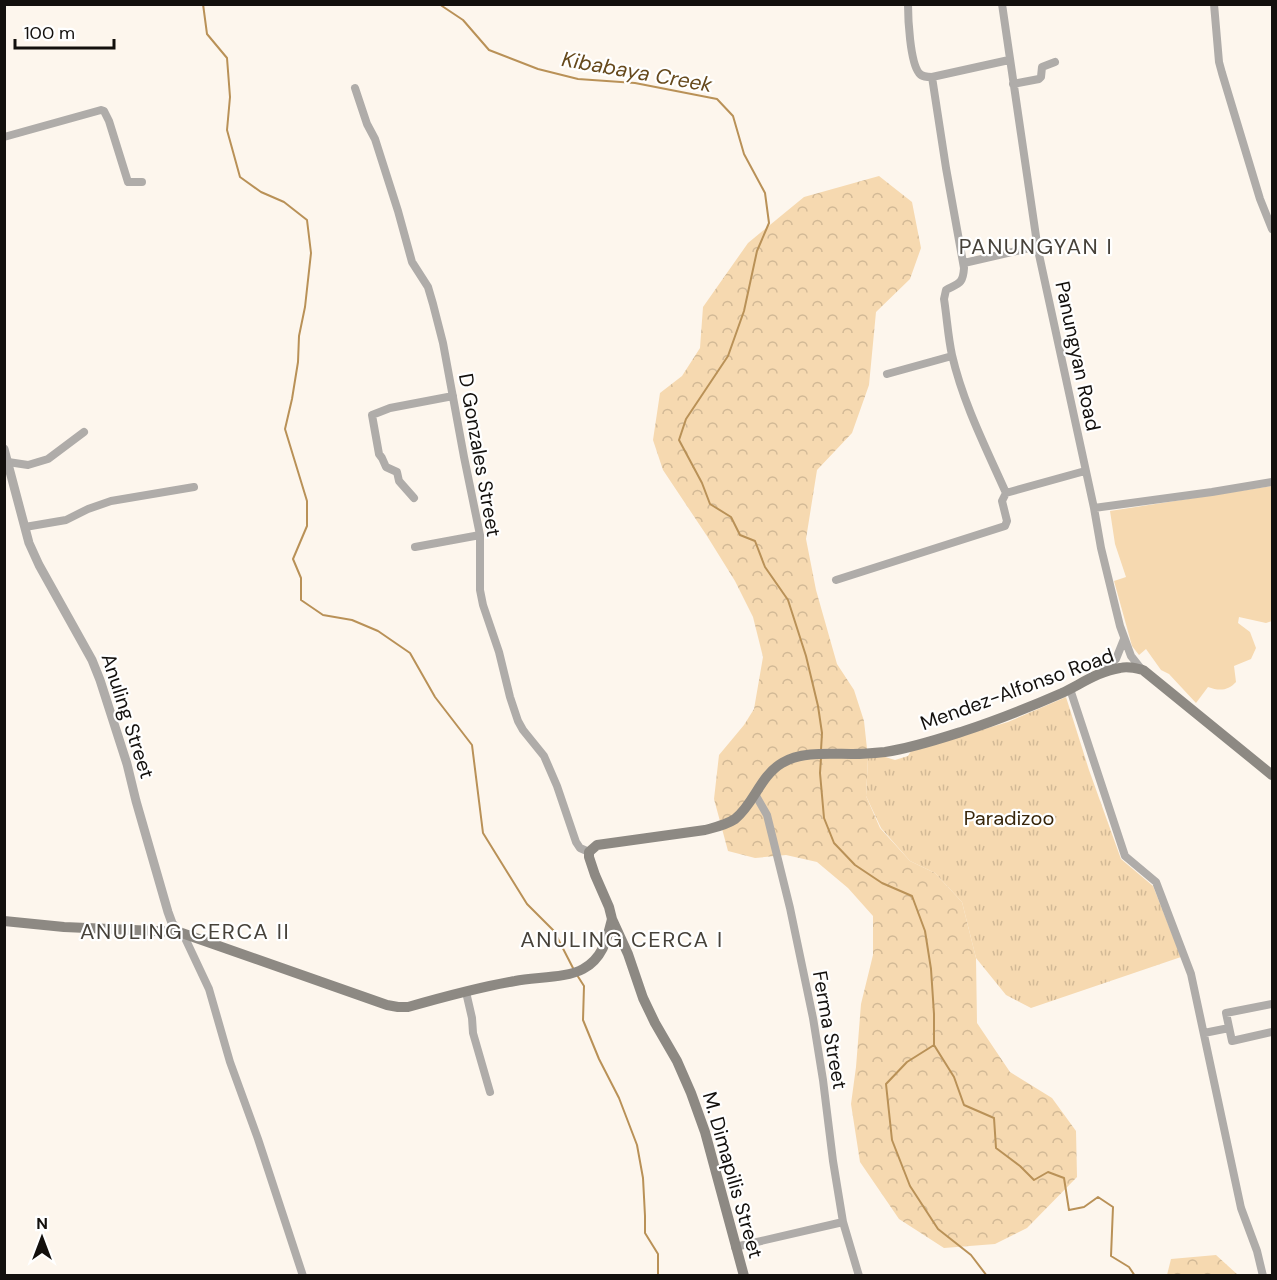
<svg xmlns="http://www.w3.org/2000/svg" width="1277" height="1280" font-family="'DM Sans',sans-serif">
	<defs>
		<pattern id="grass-tufts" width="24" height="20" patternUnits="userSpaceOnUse" patternTransform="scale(1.5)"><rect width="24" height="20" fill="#f6d9b0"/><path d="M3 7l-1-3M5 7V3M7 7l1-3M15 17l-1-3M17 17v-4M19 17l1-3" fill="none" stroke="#d2b996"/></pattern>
		<pattern id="forest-crowns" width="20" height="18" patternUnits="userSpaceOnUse" patternTransform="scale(1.5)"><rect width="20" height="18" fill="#f6d9b0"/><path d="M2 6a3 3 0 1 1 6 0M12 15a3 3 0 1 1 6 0" fill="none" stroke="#d2b996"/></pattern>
	</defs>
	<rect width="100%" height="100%" fill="#fdf6ed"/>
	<path fill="url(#grass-tufts)" d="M1066,697L1089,770L1121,859L1153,886L1181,957L1031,1008L1006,995L976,958L962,902L935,873L910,861L881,828L866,796L868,758L882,756L895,760L908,756L911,751L1008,722Z"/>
	<path fill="url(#forest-crowns)" d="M879,176L912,202L921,248L910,279L876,312L869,385L852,433L817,470L806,539L816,590L837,664L854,690L864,721L868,758L866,796L880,828L910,861L935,873L962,902L976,958L977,1023L1010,1072L1052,1098L1076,1131L1077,1177L1027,1228L995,1244L944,1248L899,1219L860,1162L851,1104L856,1067L861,1004L873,955V916L848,888L817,862L786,855L755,858L728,851L714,799L719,755L744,725L754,709L763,657L753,617L735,581L707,536L663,470L653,440L660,393L682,376L700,348L703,307L748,243L804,197Z
		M1216,1255L1238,1275H1167L1171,1259Z"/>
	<path fill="#f6d9b0" d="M1272,486V621L1266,623L1239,617L1238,623L1250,632L1256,648L1251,659L1234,666L1236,682C1228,691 1219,691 1208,687L1196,703L1169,674L1161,670L1146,649L1139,655L1132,646L1114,581L1126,577L1115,544L1110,511Z"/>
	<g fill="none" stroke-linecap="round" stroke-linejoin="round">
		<path stroke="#b99157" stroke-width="2" d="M203,4L207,34L227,58L230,97L227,130L240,177L261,192L284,202L307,220L311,253L305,307L299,336L298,362L292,399L285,429L307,501V526L293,559L301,578V600L323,615L352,620L378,631L410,653L435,697L472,745L483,833L527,904L554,931L574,970
			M439,4L463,20L489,50L538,69L578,79L635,83L717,99L733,116L744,154L765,193L769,223L757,251L744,311L728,356L686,419L679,440L702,483L710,504L731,517L740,535L755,541L765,567L788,600L806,656L818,706L822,733L821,750
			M821,758L820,773L824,818L834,843L855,865L882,883L912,896L925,931L931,969L934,1014V1045L954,1077L964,1105L994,1118L996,1148L1020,1166L1034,1180L1048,1172L1064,1178L1069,1210L1084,1207L1098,1197L1113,1207L1111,1256L1129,1267L1135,1276
			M577,975L584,986L583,1020L599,1059L619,1098L637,1145L643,1178L645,1216V1233L658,1254V1276
			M934,1045L907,1062L886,1084L892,1140L910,1186L938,1229L971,1255L987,1276"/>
		<path stroke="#afaca9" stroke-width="8" d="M908,4C908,18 910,62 919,73C922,77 927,77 932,77L1009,60
			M1002,4L1038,250L1094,508L1101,548L1120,626L1131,656L1142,670
			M1214,4L1219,62L1222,73L1260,199L1272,229
			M932,77L946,168L964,268C963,284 959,283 946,290L944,299C947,318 948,337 952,355C963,403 986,448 1006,493L1085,471
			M1013,84L1039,79L1041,77L1042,67L1055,62
			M355,88L367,124L375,139L398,211L412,262L428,287L433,304L443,343L464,457L480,535V590L483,605L499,652L510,697L518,721L523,730L544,756L557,786L576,842L580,848L589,852
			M4,137L101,110L104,111L109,121L128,182H142
			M964,263L1038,246
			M887,374L952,356
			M8,462L28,465L48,459L84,432
			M414,498L399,481L397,472L386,467L382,458L379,454L372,415L390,408L453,396
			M1094,508L1212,492L1272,482
			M25,527L66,520L88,509L111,501L194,487
			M415,547L480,535
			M836,580L1005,526L1007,521L1002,501L1006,493
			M1104,670L1116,659L1124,639
			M1070,689L1125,856L1156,882L1191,974L1241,1208L1257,1251L1263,1276
			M755,794L767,815L790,908L813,1018L823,1080L833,1161L843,1222L859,1276
			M180,933L185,938L209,989L230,1062L258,1139L303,1276
			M466,992L472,1018L473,1033L490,1092
			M1272,1004L1226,1013L1232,1041L1272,1032
			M1204,1033L1229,1028
			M735,1247L843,1222"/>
		<path stroke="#afaca9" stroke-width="9" d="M4,449L29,543L39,565L92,660L100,680L127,764L136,801L168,912L172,923L179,932"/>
		<path stroke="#8d8983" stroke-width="10" d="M4,921L64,927L179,932L387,1005L398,1007H408C443,997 479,987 515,981C535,977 567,978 583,969C603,958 607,939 612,919
			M744,1276L705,1132L691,1093L677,1061L655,1023L643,998L628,954L612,919L609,907L595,875L589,857V852L597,845L705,830C716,827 726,825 735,819C754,804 760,776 782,763C801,751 831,754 853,754C864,754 875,753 885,752C912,748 939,739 964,731C998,720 1030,707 1062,693C1081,684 1099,671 1120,668C1128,666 1135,668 1143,670L1272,775"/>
	</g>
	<g text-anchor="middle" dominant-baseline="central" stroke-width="4.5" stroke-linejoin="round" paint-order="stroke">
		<g font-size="20" fill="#13100d" stroke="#fff">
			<text transform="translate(1078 356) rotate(78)">Panungyan Road</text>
			<text transform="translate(480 455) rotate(80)">D Gonzales Street</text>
			<text transform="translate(1017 689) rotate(-20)">Mendez-Alfonso Road</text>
			<text transform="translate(128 716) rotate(72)">Anuling Street</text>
			<text transform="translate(830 1030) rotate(80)">Ferma Street</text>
			<text transform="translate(733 1175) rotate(74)">M. Dimapilis Street</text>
		</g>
		<g font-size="20" fill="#38260b" stroke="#fff">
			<text x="1009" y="818">Paradizoo</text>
		</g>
		<g font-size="21" font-style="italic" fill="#66491c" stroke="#fff">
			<text transform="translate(637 72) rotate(10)">Kibabaya Creek</text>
		</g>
		<g font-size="22" letter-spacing="1.5" fill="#47423a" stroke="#fff">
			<text x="1036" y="246">PANUNGYAN I</text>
			<text x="185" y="931">ANULING CERCA II</text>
			<text x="622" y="939">ANULING CERCA I</text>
		</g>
	</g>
	<rect width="1277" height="1280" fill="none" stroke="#13100d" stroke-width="12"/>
	<g transform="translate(42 1238)" stroke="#ffffff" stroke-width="4.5" paint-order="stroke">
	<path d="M0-4.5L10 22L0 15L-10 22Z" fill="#13100d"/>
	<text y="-9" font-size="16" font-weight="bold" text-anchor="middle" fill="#13100d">N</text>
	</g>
	<path d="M15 39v9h99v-9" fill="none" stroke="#13100d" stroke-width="3"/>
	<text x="24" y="39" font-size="18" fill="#13100d" stroke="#ffffff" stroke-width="4.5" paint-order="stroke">100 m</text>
</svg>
